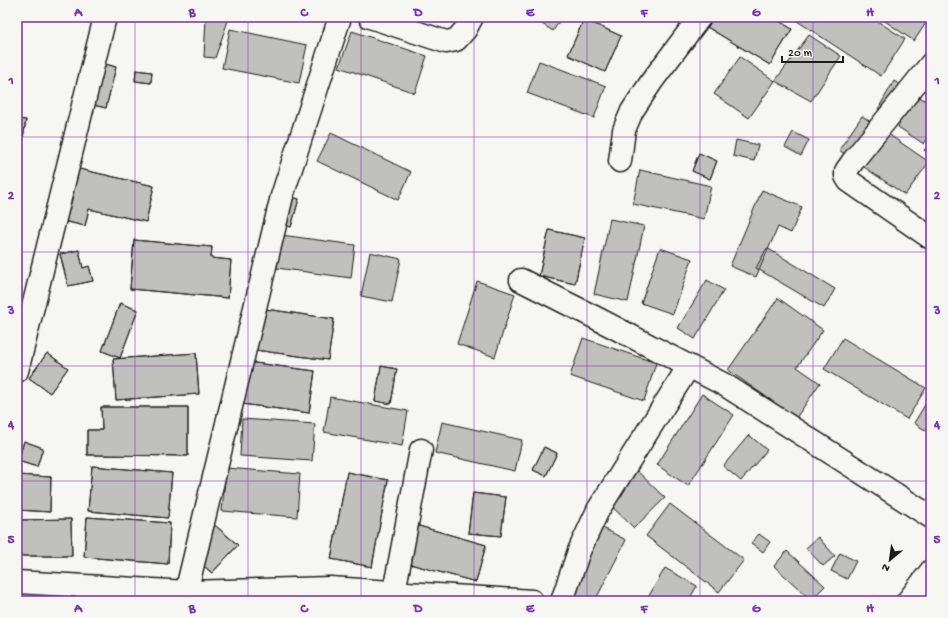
<svg xmlns="http://www.w3.org/2000/svg" width="948" height="618" font-family="'Gochi Hand',sans-serif">
	<rect width="100%" height="100%" fill="#f6f6f2"/>
	<filter id="ink" filterUnits="userSpaceOnUse"><feTurbulence type="fractalNoise" baseFrequency=".025" numOctaves="2"/><feDisplacementMap in="SourceGraphic" scale="8" xChannelSelector="R" yChannelSelector="G"/><feConvolveMatrix kernelMatrix="1 2 1 2 8 2 1 2 1" color-interpolation-filters="sRGB"/></filter>
	<g filter="url(#ink)">
		<path fill="#c0c0bd" stroke="#1c1c1c" d="M206,17L229,18L215,58L204,57Z
			M531,17H562L553,31Z
			M707,17H773L792,29L770,65L702,24Z
			M707,17H773L792,29L770,65L702,24Z
			M791,17H871L905,39L881,76Z
			M879,17H930L914,41Z
			M584,19L621,36L605,72L568,55Z
			M584,19L621,36L605,72L568,55Z
			M230,29L307,45L299,83L222,68Z
			M352,31L427,56L415,93L339,67Z
			M809,35L841,56L811,101L775,81Z
			M740,57L775,81L749,118L714,94Z
			M539,61L606,86L594,118L527,93Z
			M102,63L116,67L106,108L93,105Z
			M102,63L116,67L106,108L93,105Z
			M136,70L152,72L151,83L135,81Z
			M136,70L152,72L151,83L135,81Z
			M894,81L931,104V133L924,144L898,127L900,123L878,109Z
			M862,116L929,162L905,195L839,150Z
			M17,119L26,120L20,157H17Z
			M17,119L26,120L20,157H17Z
			M793,132L809,140L801,156L785,147Z
			M331,133L411,172L398,200L317,161Z
			M736,140L758,145L754,161L733,156Z
			M931,143V157L924,150Z
			M699,153L717,161L710,179L692,171Z
			M699,153L717,161L710,179L692,171Z
			M75,168L154,186L146,222L89,209L85,226L63,221Z
			M75,168L154,186L146,222L89,209L85,226L63,221Z
			M640,170L711,186L704,219L633,204Z
			M762,190L802,207L791,233L778,227L756,277L730,266Z
			M285,195L299,199L291,227L277,223Z
			M285,195L299,199L291,227L277,223Z
			M610,219L644,226L628,302L594,294Z
			M549,230L585,238L575,284L539,276Z
			M549,230L585,238L575,284L539,276Z
			M281,235L355,245L351,278L277,268Z
			M134,240L212,247L211,258L231,260L228,298L130,289Z
			M134,240L212,247L211,258L231,260L228,298L130,289Z
			M660,248L692,259L673,314L641,303Z
			M767,248L835,289L824,308L756,268Z
			M79,250L83,268L89,266L93,281L68,286L60,254Z
			M79,250L83,268L89,266L93,281L68,286L60,254Z
			M370,252L401,259L392,302L361,296Z
			M707,280L724,290L695,339L678,328Z
			M477,281L515,294L495,357L457,344Z
			M778,298L823,330L797,367L820,383L796,418L728,370Z
			M120,303L138,310L120,358L102,351Z
			M120,303L138,310L120,358L102,351Z
			M252,307L334,319L328,360L247,349Z
			M252,307L334,319L328,360L247,349Z
			M583,338L656,363L644,401L570,376Z
			M843,338L926,388L907,419L824,369Z
			M47,353L68,368L50,393L29,378Z
			M47,353L68,368L50,393L29,378Z
			M196,353L199,394L116,400L113,359Z
			M196,353L199,394L116,400L113,359Z
			M240,361L315,371L309,413L234,403Z
			M240,361L315,371L309,413L234,403Z
			M381,366L397,369L391,404L375,401Z
			M381,366L397,369L391,404L375,401Z
			M702,394L734,415L688,486L657,465Z
			M931,395V426L928,432L914,423Z
			M330,397L408,411L402,446L324,432Z
			M101,407H188V456L87,455V430H102Z
			M101,407H188V456L87,455V430H102Z
			M242,419L315,424L312,461L240,456Z
			M442,422L522,440L515,471L435,453Z
			M749,435L767,450L741,481L723,466Z
			M24,441L43,448L37,467L18,461Z
			M24,441L43,448L37,467L18,461Z
			M544,447L557,453L546,476L533,470Z
			M544,447L557,453L546,476L533,470Z
			M92,466L172,473L168,518L88,511Z
			M92,466L172,473L168,518L88,511Z
			M632,466L665,498L634,528L602,497Z
			M226,468L300,474L297,517L222,511Z
			M347,472L388,480L372,567L331,559Z
			M347,472L388,480L372,567L331,559Z
			M17,475L51,477L50,512L17,510Z
			M17,475L51,477L50,512L17,510Z
			M473,493L506,497L501,536L468,533Z
			M473,493L506,497L501,536L468,533Z
			M670,504L744,560L719,592L646,536Z
			M87,517L170,523L168,564L84,557Z
			M87,517L170,523L168,564L84,557Z
			M71,519L72,556H17V520Z
			M71,519L72,556H17V520Z
			M210,521L238,545L212,573L184,549Z
			M210,521L238,545L212,573L184,549Z
			M405,522L486,545L476,582L395,560Z
			M405,522L486,545L476,582L395,560Z
			M597,525L626,540L595,601H587L564,589Z
			M759,534L770,542L763,552L751,543Z
			M818,537L835,556L823,566L806,548Z
			M787,551L825,586L811,600L774,566Z
			M840,553L856,561L847,579L831,571Z
			M665,568L697,586L688,601H646Z
			M300,593L327,601H298Z
			M300,593L327,601H298Z"/>
		<g fill="none" stroke-linecap="round" stroke-linejoin="round">
			<defs>
				<path id="minor" d="M370,17L446,42L456,40L465,30L472,17
					M931,64L853,161L846,171V176L849,181L931,238
					M620,161L624,130L632,111L652,81L700,17
					M521,280L600,320L725,385L931,517
					M17,371L105,17
					M17,582L187,592L330,588L532,601
					M394,592L421,450
					M184,601L282,196L340,17
					M562,601L579,551L598,510L689,366"/>
				<path id="trunk" d="M908,601L931,571"/>
			</defs>
			<use href="#minor" stroke="#1c1c1c" stroke-width="25"/>
			<use href="#trunk" stroke="#1c1c1c" stroke-width="25"/>
			<use href="#minor" stroke="#f6f6f2" stroke-width="22"/>
			<use href="#trunk" stroke="#f6f6f2" stroke-width="22"/>
		</g>
	</g>
	<path fill="none" stroke="#7b2cbf" stroke-width="1" stroke-opacity="0.55" d="M135,17V601M248,17V601M361,17V601M474,17V601M587,17V601M700,17V601M813,17V601M17,137H931M17,252H931M17,366H931M17,481H931"/>
	<rect width="948" height="618" fill="none" stroke="#f6f6f2" stroke-width="44"/>
	<g transform="translate(890 560) rotate(209)" stroke="#f6f6f2" stroke-width="3" paint-order="stroke">
	<path d="M0-3L7 15L0 10L-7 15Z" fill="#1c1c1c"/>
	<text y="-6" font-size="11" font-weight="bold" text-anchor="middle" fill="#1c1c1c">N</text>
	</g>
	<path d="M782 56v6h61v-6" fill="none" stroke="#1c1c1c" stroke-width="2"/>
	<text x="788" y="56" font-size="12" fill="#1c1c1c" stroke="#f6f6f2" stroke-width="3" paint-order="stroke">20 m</text>
	<rect x="22" y="22" width="904" height="574" fill="none" stroke="#7b2cbf" stroke-width="1.5"/>
	<g font-size="13" text-anchor="middle" font-weight="bold" fill="#7b2cbf">
		<text x="78" y="16">A</text>
		<text x="192" y="16">B</text>
		<text x="304" y="16">C</text>
		<text x="418" y="16">D</text>
		<text x="530" y="16">E</text>
		<text x="644" y="16">F</text>
		<text x="756" y="16">G</text>
		<text x="870" y="16">H</text>
		<text x="11" y="84">1</text>
		<text x="937" y="84">1</text>
		<text x="11" y="199">2</text>
		<text x="937" y="199">2</text>
		<text x="11" y="314">3</text>
		<text x="937" y="314">3</text>
		<text x="11" y="428">4</text>
		<text x="937" y="428">4</text>
		<text x="11" y="543">5</text>
		<text x="937" y="543">5</text>
		<text x="78" y="612">A</text>
		<text x="192" y="612">B</text>
		<text x="304" y="612">C</text>
		<text x="418" y="612">D</text>
		<text x="530" y="612">E</text>
		<text x="644" y="612">F</text>
		<text x="756" y="612">G</text>
		<text x="870" y="612">H</text>
	</g>
</svg>
